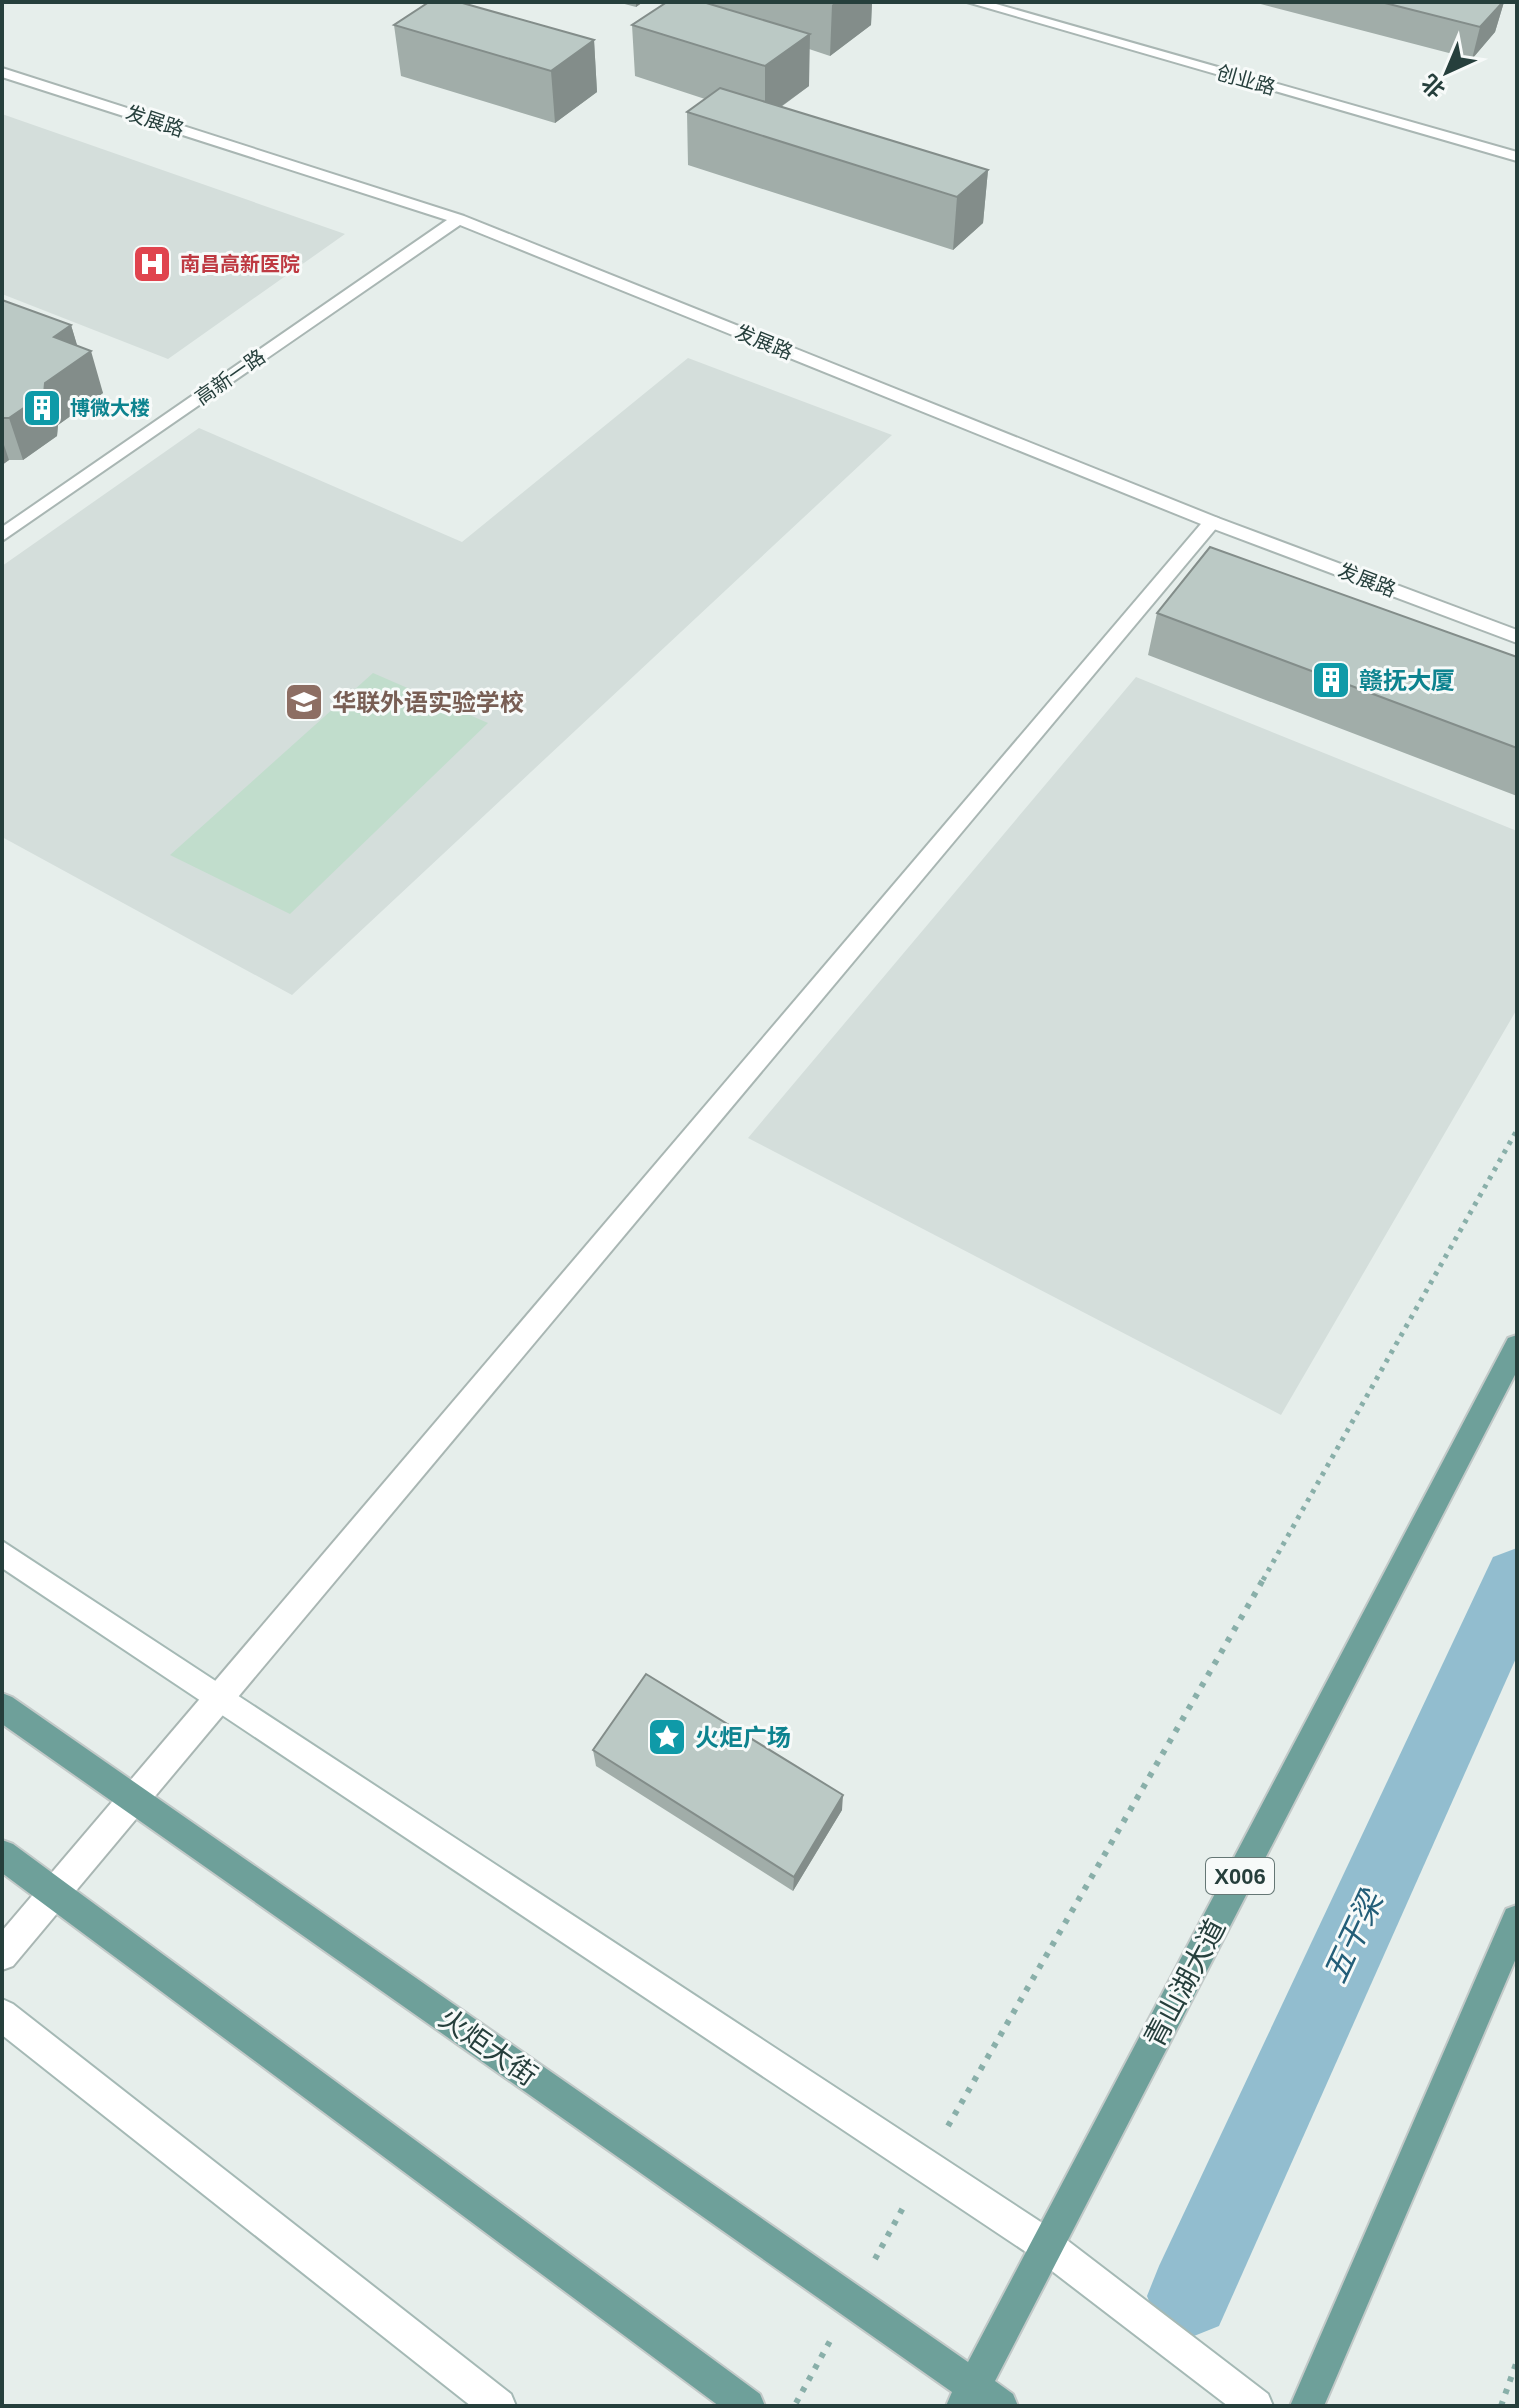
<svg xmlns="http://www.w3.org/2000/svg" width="1519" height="2408" font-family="Arial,'Noto Sans SC',sans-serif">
	<rect width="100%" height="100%" fill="#e6eeeb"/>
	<path fill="#d4dedb" d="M2,114L345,234L168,359L2,294Z
		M688,358L892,435L292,995L2,837V566L199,428L462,542Z
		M1136,677L1517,831V1009L1281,1415L748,1138Z"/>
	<path fill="#c1ddcc" d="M373,673L488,723L290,914L170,855Z"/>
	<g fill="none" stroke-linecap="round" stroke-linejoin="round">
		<path fill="#92bdcf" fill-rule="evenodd" d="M1517,1548V1656L1219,2326L1189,2338L1159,2326L1147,2296L1159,2266L1493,1557Z"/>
		<defs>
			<path id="service" d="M1212,517L1218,518L1221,522L1218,526L13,1966L2,1970V1931L1206,518Z"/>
			<path id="minor" d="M967,2H989L1517,152V161Z
				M2,68L464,216L1218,518L1517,630V643L1206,526L460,225L2,541V527L447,220L2,77Z"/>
			<path id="secondary" d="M2,1541L1059,2234L1268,2394L1273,2406H1228L1035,2258L2,1568Z
				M2,1999L13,2004L511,2394L516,2406H471L2,2035Z"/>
			<path id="primary" d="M1517,1335V1371L995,2381L1013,2394L1018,2406H946L952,2392L2,1724V1693L12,1697L968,2362L1508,1338Z
				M2,1840L13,1844L760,2394L765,2406H719L2,1873Z
				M1517,1905V1956L1324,2406H1290L1506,1909Z"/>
		</defs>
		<use href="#service" stroke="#a9b6b3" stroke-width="4"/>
		<use href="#minor" stroke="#a9b6b3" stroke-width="4"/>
		<use href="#secondary" stroke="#a5b9b5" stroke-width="4"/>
		<use href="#primary" stroke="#c2c9c8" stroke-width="4"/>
		<path stroke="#89afa9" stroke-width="5" stroke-dasharray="4 6" stroke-linecap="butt" d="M1263,1580L1517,1130"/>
		<path stroke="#89afa9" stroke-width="6" stroke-dasharray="5 8" stroke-linecap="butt" d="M948,2126L1264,1578
			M875,2259L905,2204
			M796,2403L830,2341
			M1501,2406L1517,2361"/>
		<use href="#service" fill="#fff" fill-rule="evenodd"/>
		<use href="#minor" fill="#fff" fill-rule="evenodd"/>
		<use href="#secondary" fill="#fff" fill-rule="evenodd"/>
		<use href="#primary" fill="#6ea09a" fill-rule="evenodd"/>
	</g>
	<path fill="#a1ada9" d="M617,2H643L636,7Z
		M667,2H872L871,25L830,56L809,49V86L781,107L988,170L983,223L953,250L688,165L687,112L705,99L635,76L632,25Z
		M1253,2H1504L1495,32L1472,59Z
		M394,25L594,40L597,92L555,123L401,76Z
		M2,300L71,325L77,346L103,393L58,425L57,436L23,460H9L2,465Z
		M1157,613L1517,657V796L1148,655Z
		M593,1750L842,1810L793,1891L596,1766Z"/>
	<path fill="#838d8a" d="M636,2H643L636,7Z
		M835,2H872L871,25L830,56L832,5Z
		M1504,2L1495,32L1472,59L1480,27Z
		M810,34L809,86L765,118V66Z
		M594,40L597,92L555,123L551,71Z
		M988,170L983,223L953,250L957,197Z
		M71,325L81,358L91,351L103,393L58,425L57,436L23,460L9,418L54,337Z
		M2,439L9,460L2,465Z
		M843,1795L842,1810L793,1891L794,1877Z"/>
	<path fill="#bbc9c5" stroke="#838d8a" stroke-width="2" d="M429,2H459L594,40L551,71L394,25Z
		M667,2H703L810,34L765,66L632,25Z
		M1381,2H1503L1480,27Z
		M720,88L988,170L957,197L687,112Z
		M2,300L71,325L54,337L91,351L45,383L44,394L9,418H2Z
		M1210,547L1517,657V748L1157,613Z
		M646,1674L843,1795L794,1877L593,1750Z"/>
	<defs>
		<symbol id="hospital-square" viewBox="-11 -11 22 22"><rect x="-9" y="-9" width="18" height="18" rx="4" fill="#e0444e" stroke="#f7faf9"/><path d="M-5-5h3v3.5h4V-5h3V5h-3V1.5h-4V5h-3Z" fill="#fff"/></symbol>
		<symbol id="building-square" viewBox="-11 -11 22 22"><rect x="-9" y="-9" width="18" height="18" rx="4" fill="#0f9aa8" stroke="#f7faf9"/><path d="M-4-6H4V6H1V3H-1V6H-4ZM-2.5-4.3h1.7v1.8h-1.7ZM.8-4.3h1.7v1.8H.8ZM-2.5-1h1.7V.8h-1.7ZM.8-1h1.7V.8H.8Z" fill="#fff"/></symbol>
		<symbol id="school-square" viewBox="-11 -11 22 22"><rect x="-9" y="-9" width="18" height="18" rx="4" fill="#8d6e63" stroke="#f7faf9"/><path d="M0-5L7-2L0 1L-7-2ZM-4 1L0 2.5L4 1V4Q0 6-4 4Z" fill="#fff"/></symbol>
		<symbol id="sight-square" viewBox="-11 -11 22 22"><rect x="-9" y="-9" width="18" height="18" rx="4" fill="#0f9aa8" stroke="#f7faf9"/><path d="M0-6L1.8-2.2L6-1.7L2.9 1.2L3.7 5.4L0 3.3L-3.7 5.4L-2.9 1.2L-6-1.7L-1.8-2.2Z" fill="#fff"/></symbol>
	</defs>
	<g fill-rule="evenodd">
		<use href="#hospital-square" x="130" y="242" width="44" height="44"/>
		<use href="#building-square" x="20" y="386" width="44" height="44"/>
		<use href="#building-square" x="1309" y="658" width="44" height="44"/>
		<use href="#school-square" x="282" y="680" width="44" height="44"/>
		<use href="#sight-square" x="645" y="1715" width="44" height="44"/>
	</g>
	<g text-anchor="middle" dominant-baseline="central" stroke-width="6" stroke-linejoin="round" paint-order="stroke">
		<g font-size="20" fill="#263f3c" stroke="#f7faf9">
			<text transform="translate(1246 80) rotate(16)">创业路</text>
			<text transform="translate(155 121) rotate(18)">发展路</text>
			<text transform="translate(764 342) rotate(22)">发展路</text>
			<text transform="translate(230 377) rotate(-35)">高新一路</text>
			<text transform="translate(1367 580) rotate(21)">发展路</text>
		</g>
		<g font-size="20" font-weight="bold" fill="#be3a42" stroke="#f7faf9" text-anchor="start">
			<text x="180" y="264">南昌高新医院</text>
		</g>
		<g font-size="20" font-weight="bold" fill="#0d838f" stroke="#f7faf9" text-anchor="start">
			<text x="70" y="408">博微大楼</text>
		</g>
		<rect fill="#f7faf9" stroke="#657775" stroke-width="2" x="1206" y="1858" width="68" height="36" rx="6"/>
		<g font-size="22" font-weight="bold" fill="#263f3c">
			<text x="1240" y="1876">X006</text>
		</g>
		<g font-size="24" font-weight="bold" fill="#0d838f" stroke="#f7faf9" text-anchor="start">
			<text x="1359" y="680">赣抚大厦</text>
			<text x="695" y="1737">火炬广场</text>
		</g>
		<g font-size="24" font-weight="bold" fill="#785e54" stroke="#f7faf9" text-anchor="start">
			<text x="332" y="702">华联外语实验学校</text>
		</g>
		<g font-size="28" fill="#263f3c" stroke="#f7faf9">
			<text transform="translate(1185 1983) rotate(-62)">青山湖大道</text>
			<text transform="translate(488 2047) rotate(35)">火炬大街</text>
		</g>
		<g font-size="32" font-style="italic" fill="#235e78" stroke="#f7faf9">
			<text transform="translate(1353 1937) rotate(-65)">五干梁</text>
		</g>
	</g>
	<rect width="1519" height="2408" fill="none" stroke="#263f3c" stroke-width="8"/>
	<g transform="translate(1447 72) rotate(224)" stroke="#f7faf9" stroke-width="6" paint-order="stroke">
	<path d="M0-6L14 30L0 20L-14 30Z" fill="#263f3c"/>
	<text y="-12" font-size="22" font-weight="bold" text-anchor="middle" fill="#263f3c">北</text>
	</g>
</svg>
